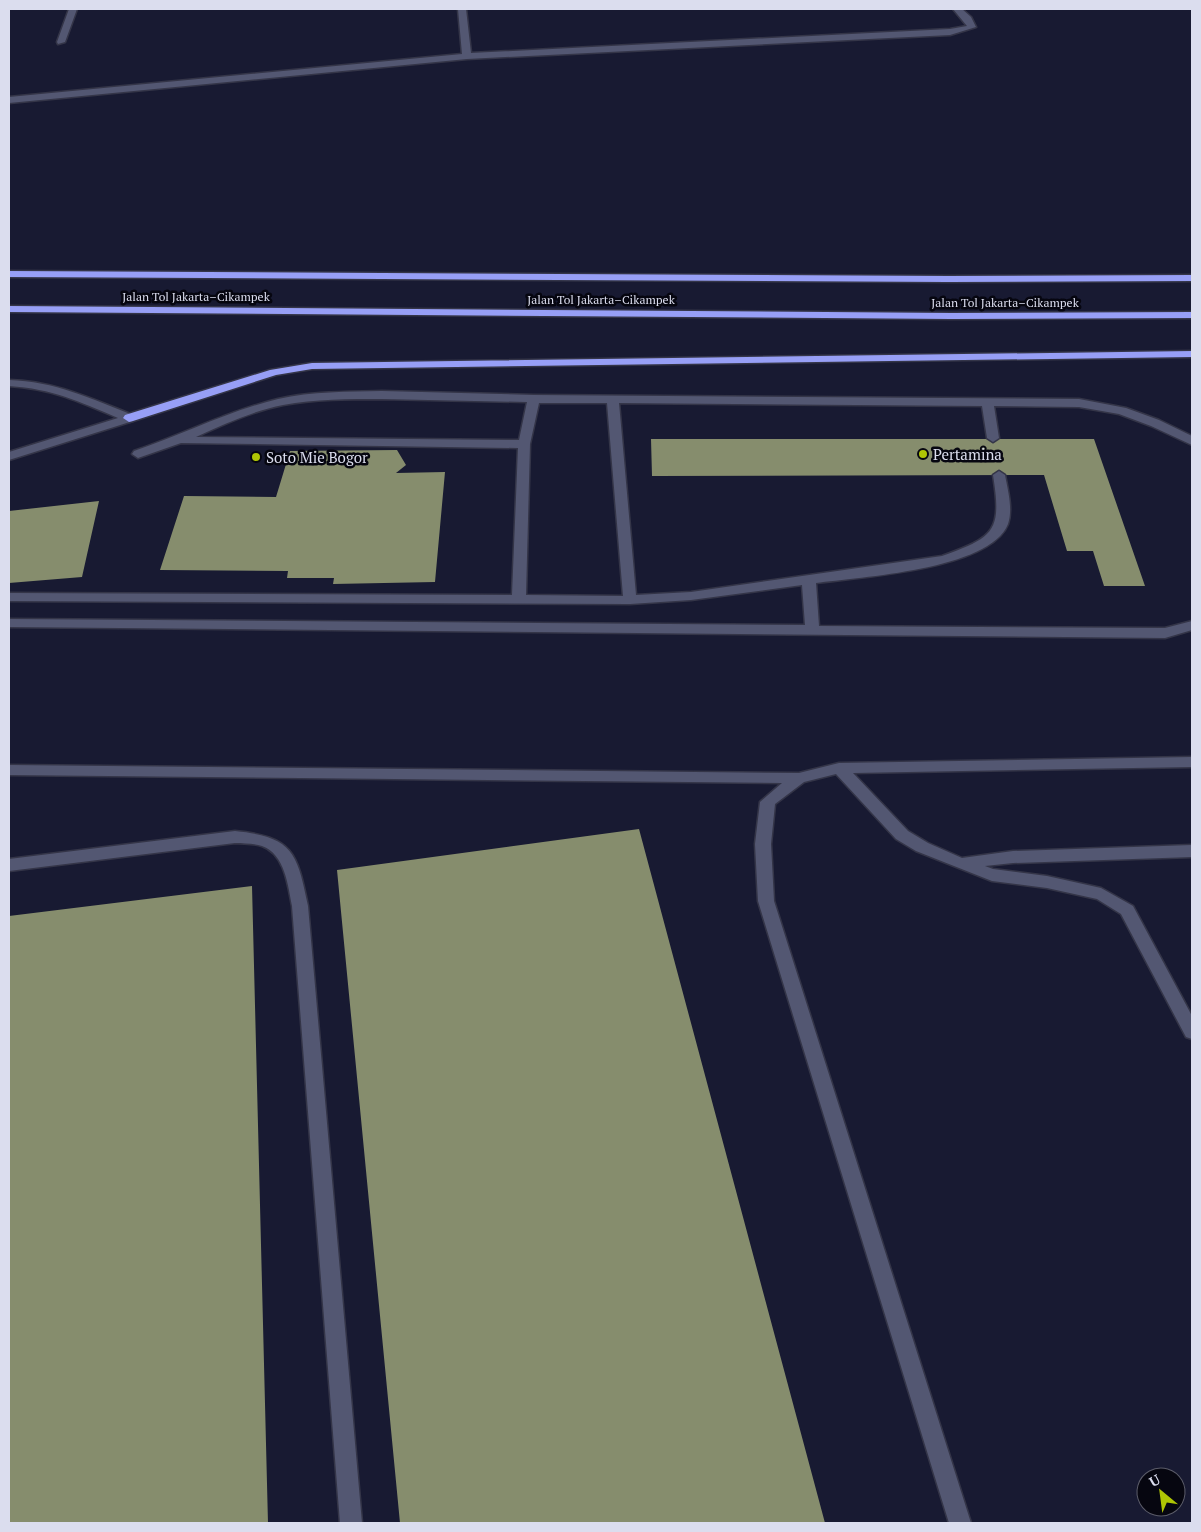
<svg xmlns="http://www.w3.org/2000/svg" width="1201" height="1532" font-family="'PT Serif',serif">
	<rect width="100%" height="100%" fill="#181a32"/>
	<path fill="#868d6d" d="M651,439H1094L1145,586H1104L1093,551H1067L1044,475L652,476Z
		M397,450L406,465L396,473L445,472L435,582L333,584L334,578H287L288,571L160,570L184,496L276,497L290,451Z
		M99,501L82,577L9,583V511Z
		M639,829L825,1523H400L337,870Z
		M252,886L268,1523H9V916Z"/>
	<g fill="none" stroke-linecap="round" stroke-linejoin="round">
		<defs>
			<path id="lane" d="M9,380C54,381 92,399 133,415L135,418L133,421L9,460V452L118,418C78,401 53,389 9,386Z
				M382,391L534,395L1079,399L1126,408L1159,420L1192,436V445L1151,426L1119,414L1079,407L994,406L999,438L993,442L987,438L982,406L619,403L636,595L691,592L942,556C995,537 1002,531 993,475L999,471L1005,475C1008,491 1013,509 1008,524C990,570 859,577 816,583L819,626L1165,628L1192,621V630L1165,638L9,627V619L805,625L802,585L691,600L630,604L9,601V593L512,595L518,448L181,443L138,458L132,454L134,451C182,435 228,411 278,399C312,391 348,392 382,391ZM382,399L527,402L519,440L196,437C224,424 253,411 283,405C315,399 349,399 382,399ZM539,403H607L623,596L526,595L530,444Z
				M1192,757V767L853,773L908,831L928,843L962,858L1013,851L1192,845V857L1013,863L985,866L993,869L1047,876L1101,888L1133,906L1192,1016V1039L1186,1037L1121,914L1097,899L1047,888L992,881L916,851L896,839L836,774L804,782L775,804L771,844L774,901L971,1523H949L758,901L755,844L760,802L782,783L9,775V765L799,773L839,763Z
				M235,831C293,837 297,852 308,906L362,1523H340L292,906C288,886 285,854 262,846C254,843 244,844 235,843L9,871V859Z"/>
			<path id="street" d="M69,9H77L65,42L58,44L57,42Z
				M458,9H466L471,53L950,29L967,26L953,9H962L971,17L976,27L950,35L467,59L9,103V97L462,54Z"/>
			<path id="highway" d="M9,271L948,276L1192,275V281L948,282L9,277Z
				M9,306L951,313L1192,312V318L951,319L9,312Z
				M1192,351V357L312,369L276,375L133,421L129,422L123,418L125,415L270,370L312,363Z"/>
		</defs>
		<use href="#lane" stroke="#343548" stroke-width="3"/>
		<use href="#street" stroke="#343548" stroke-width="3"/>
		<use href="#highway" stroke="#343548" stroke-width="3"/>
		<use href="#lane" fill="#535772" fill-rule="evenodd"/>
		<use href="#street" fill="#535772" fill-rule="evenodd"/>
		<use href="#highway" fill="#979ff6" fill-rule="evenodd"/>
	</g>
	<g fill="#afc504" stroke="#060610" stroke-width="2">
		<circle cx="923" cy="454" r="5"/>
		<circle cx="256" cy="457" r="5"/>
	</g>
	<g text-anchor="middle" dominant-baseline="central" stroke-width="5" stroke-linejoin="round" paint-order="stroke">
		<g font-size="12" fill="#dbddee" stroke="#060610">
			<text x="196" y="296">Jalan Tol Jakarta–Cikampek</text>
			<text x="601" y="299">Jalan Tol Jakarta–Cikampek</text>
			<text x="1005" y="302">Jalan Tol Jakarta–Cikampek</text>
		</g>
		<g font-size="15" fill="#dbddee" stroke="#060610" text-anchor="start">
			<text x="933" y="454">Pertamina</text>
			<text x="266" y="457">Soto Mie Bogor</text>
		</g>
	</g>
	<rect width="1201" height="1532" fill="none" stroke="#dbddee" stroke-width="20"/>
	<g transform="translate(1161 1492) rotate(331)"><circle r="24" fill="#060610" stroke="#5b5c69"/>
	<path d="M0-4L9 19L0 12L-9 19Z" fill="#afc504"/>
	<text y="-8" font-size="14" font-weight="bold" text-anchor="middle" fill="#dbddee">U</text>
	</g>
</svg>
